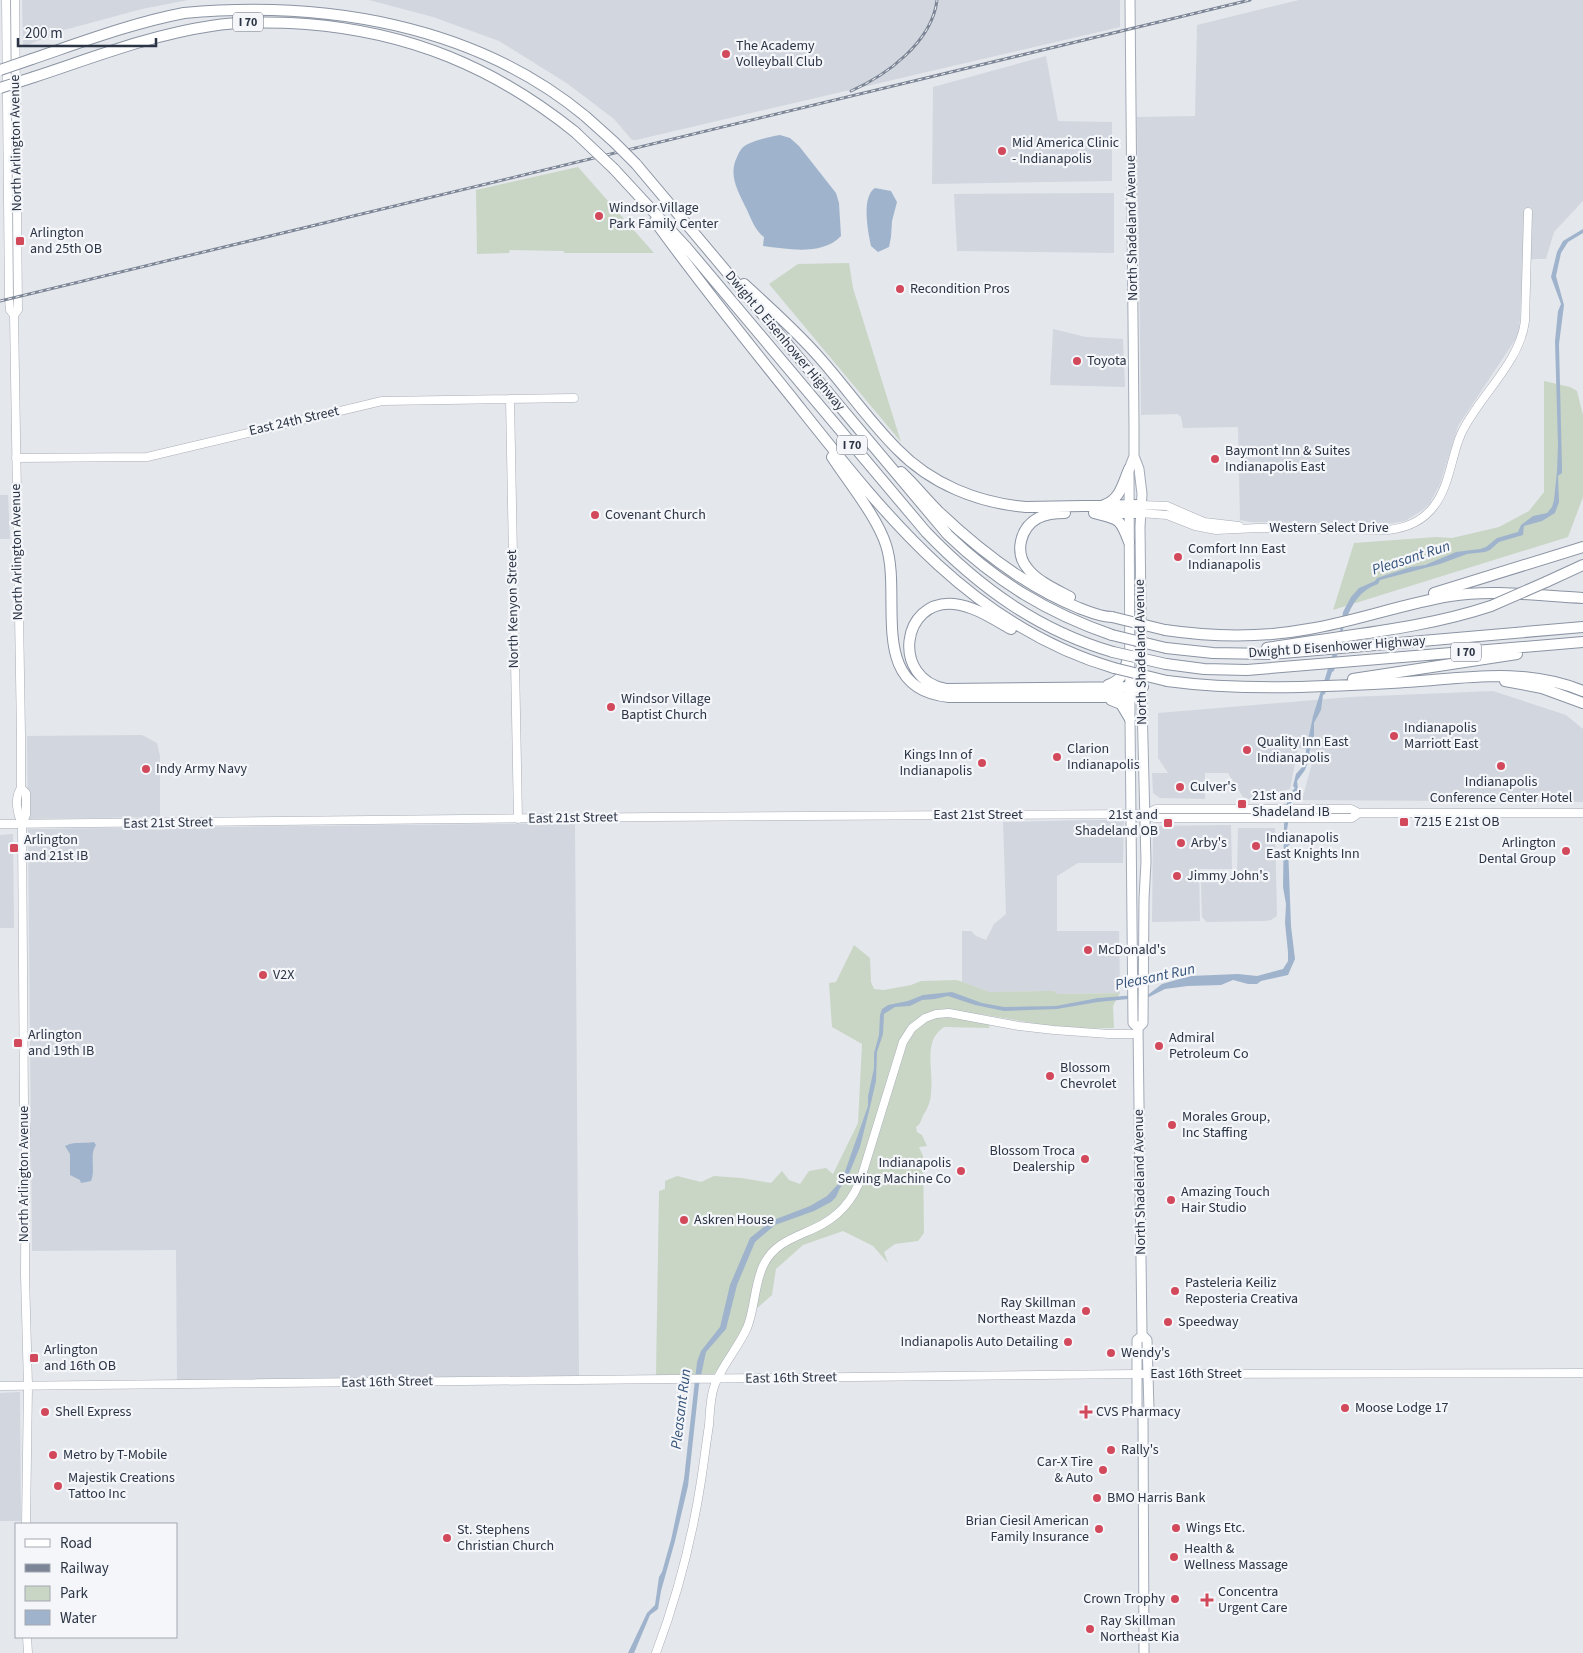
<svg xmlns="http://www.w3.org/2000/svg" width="1583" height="1653" font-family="'Source Sans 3',sans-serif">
	<rect width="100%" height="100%" fill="#e4e7ec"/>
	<path fill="#d2d6de" d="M22,0H188L142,9L64,30L23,47Z
		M369,0H1120V27L636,140H632L614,119L568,84L499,41L433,17Z
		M1299,0H1583V201L1554,232L1546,259H1533L1523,266L1519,334L1458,426L1440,484L1430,503L1423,510L1405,521L1388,524L1250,522L1240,520L1238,427L1183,428L1181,417L1178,414L1141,415L1137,117L1195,116L1197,25Z
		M1046,56L1058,121L1112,122V181L932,184L933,87Z
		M1114,193V253L957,251L954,194Z
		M1053,329L1086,337L1123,339L1125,387L1050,385Z
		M0,495H8L10,539H0Z
		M1493,691L1566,715L1583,729V802L1302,800L1315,752L1298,748L1290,789L1275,793L1273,800L1255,801L1243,797L1228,773H1205V799L1160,798L1153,793L1152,773H1168L1158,758V713L1350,697Z
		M142,735L157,743L160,756V817L28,819L27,736Z
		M1084,820H1124L1123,863H1078L1057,876V931H1119L1120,993L1058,994L1054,991H1044L990,992L962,982V931H971L976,936L986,940L994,924L1006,914L1003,822Z
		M575,823L579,1376L177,1382L176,1250L32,1251L28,829Z
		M1231,825L1232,869H1199L1200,921L1152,922L1153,826Z
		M1238,828H1275L1277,916L1271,920L1264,921L1207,922L1202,917L1201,880L1235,879L1237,874Z
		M13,834L14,928H0V835Z
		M20,1392L21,1521H0V1393Z"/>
	<path fill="#c9d6c5" d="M578,167L654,253H564V251L510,250L509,253L477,254L476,190Z
		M849,263L853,288L901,442L769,284L798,264Z
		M1544,381L1570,387L1577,391L1583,415V497L1568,537L1333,610L1354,543L1436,537L1452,538L1499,527L1529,511L1544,492Z
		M854,945L870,958L871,982L874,989L884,990L911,985L921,981L957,980L990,992L1044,991H1054L1058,994L1120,993L1113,1006L1114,1028L1078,1029L1055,1027L980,1014L990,1024L989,1028L944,1027C922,1041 934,1071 931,1092C931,1100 928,1108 924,1114C921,1119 921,1124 916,1127L917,1132L922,1135L927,1146L919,1147L923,1156L924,1233L918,1241L895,1244L884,1252L888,1263L873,1246L843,1231L803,1245L776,1269L772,1295L748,1316L732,1349L714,1374L656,1375L659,1191L665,1189V1181L677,1176L701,1182L714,1176L741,1178L771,1183L782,1171L789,1180L800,1184L809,1171L826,1168L833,1174L858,1123L862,1044L832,1027L829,983L836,982Z"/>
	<path fill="#9fb4cc" d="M780,135L790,138L799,146L836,193L839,203L841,236C822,256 788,249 763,246L764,237C755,231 751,218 746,208C738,191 728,175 737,157C739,152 742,147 746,145C756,140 769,137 780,135Z
		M875,188L891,191L897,202L892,221L891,237L889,247L878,252L871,246C868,232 861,197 875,188Z
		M1583,229V233L1568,242L1561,253L1556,276L1564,305L1559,344L1562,467V473L1558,476L1559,502L1555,513L1542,521L1524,526L1523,535L1499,542L1490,550L1485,552L1467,554L1440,564L1380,580L1378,584C1344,595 1341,641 1334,671L1332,672L1325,694L1323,695L1321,710L1314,723V736L1310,747L1309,759L1305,770L1297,781L1298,789L1295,795L1297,799L1291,803L1287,830L1290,844L1288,846L1291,926L1295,959L1288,975L1261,981L1257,984H1248L1233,980L1221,985L1188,986L1165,989L1149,997L1098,1002L1057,1009L1004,1011L975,1005L948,996L935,999L922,1000L910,1006L895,1007L884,1014L883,1034L877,1052L876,1081L870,1107L860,1147L846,1181L840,1188L836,1197L831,1202L814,1211L775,1225L755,1242L737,1285L726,1329L706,1352L699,1385L688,1486L675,1541L661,1591L658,1609L650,1615L634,1653H628L647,1613L655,1605L659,1577L662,1572L671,1540L684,1479L697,1362L701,1351L720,1327L730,1285L750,1238L771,1221L810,1206L827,1196L842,1180L868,1106V1096L874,1068V1053L879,1035L880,1015L882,1009L888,1005L908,1001L923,995L952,992L982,1003L1004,1007L1056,1006L1098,998L1149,994L1162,984L1190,976L1238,974L1257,976L1283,969L1288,961V952L1285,923L1286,904L1283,887L1284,825L1287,802L1290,793L1295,788L1293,786L1296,774L1303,766L1313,716L1340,631L1343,612L1351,597L1359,588L1375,581L1377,578L1411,567L1425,565L1456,552L1480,549L1486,547L1497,538L1518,532L1521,525L1533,516L1547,513L1552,507L1554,500L1557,471L1558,445L1555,341L1558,311L1561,304L1551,277L1557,252L1563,241Z
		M94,1142L96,1145C89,1155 96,1169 91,1181L81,1183L80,1180L70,1175V1154L65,1146C74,1141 84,1144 94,1142Z"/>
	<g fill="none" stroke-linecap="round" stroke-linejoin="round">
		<defs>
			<path id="secondary" d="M6,0L9,299L10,310L14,315L21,734V788C14,798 17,813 22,824L24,1108L26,1126L25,1275L28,1386L26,1524
				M14,315L18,310L15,0
				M510,399L518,819
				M16,458L147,457L382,401L574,398
				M1141,505L1167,506L1204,522L1239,526
				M1140,513L1167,515L1195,526L1216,530L1258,528L1388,530C1406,528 1423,521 1434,506C1450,485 1451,457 1461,434C1478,397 1520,363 1525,321L1528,212
				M21,788L26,793V815L22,824
				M1146,814L1155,818H1352L1359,813
				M0,824L652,817L1146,814L1156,809H1351L1359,813H1583
				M0,1386L1137,1374L1583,1373
				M27,1637L28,1653
				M656,1653C677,1597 692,1540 701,1481C704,1462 706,1444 709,1425C710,1412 710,1399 714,1387C720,1368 738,1348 747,1328C755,1308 754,1286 763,1266C773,1244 793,1238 813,1229C838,1218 854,1200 862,1175L903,1042L912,1028L925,1018L936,1014L949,1013L1019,1026L1054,1030L1109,1034H1138"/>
			<path id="primary" d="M1130,0L1134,426V456L1129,469L1130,719L1133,1023L1138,1028L1142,1335L1147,1340L1149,1410L1143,1414
				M1134,456L1139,469L1142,494L1140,527L1142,702L1146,862L1144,899L1143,1023L1138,1028
				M1142,1336L1137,1340V1410L1143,1414
				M1143,1414L1144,1653"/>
			<path id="highway" d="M32,59C82,42 132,23 184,13C325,0 475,25 585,116
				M34,77C92,58 150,35 211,26C242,21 274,22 306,24C409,32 494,67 575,132
				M636,164L948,535C997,582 1048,613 1112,635
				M614,169L687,248L926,532C980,588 1038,630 1113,652
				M655,221C700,284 749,344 797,404C885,515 971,626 1114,668
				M744,284C769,307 795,330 818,356C845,386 868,420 897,449C931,484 978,503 1026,507L1141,505
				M832,457C849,483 877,517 886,545C903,597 866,689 949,697H1142
				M901,472C914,484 925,498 938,511C979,550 1026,587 1079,608C1090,612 1100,617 1112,617
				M1104,505C1120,500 1123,483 1129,469
				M1065,513C1055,513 1046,514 1038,518C1020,528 1014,553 1028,569C1037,581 1057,590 1070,597
				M1094,513C1118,519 1120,517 1129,542
				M1104,513H1140
				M1546,582L1583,565
				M1434,593L1583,547
				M1011,629C993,619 974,606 954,604C901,599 891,679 946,689L1143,687
				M1165,630C1213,637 1261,638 1309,629C1357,621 1402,604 1450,596C1493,589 1540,596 1583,598
				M1166,648L1213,653L1271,654L1583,627
				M1267,648C1342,635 1419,630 1491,606
				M1166,664L1204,669L1247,670L1583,642
				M1353,679L1517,654
				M1167,681C1241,691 1317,687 1391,683C1459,680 1518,665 1583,691
				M1505,681L1542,688L1583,703
				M1108,685C1125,679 1124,669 1130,653
				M1111,700L1121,704L1130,719"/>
		</defs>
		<use href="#secondary" stroke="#a9aeb7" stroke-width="9"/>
		<use href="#primary" stroke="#a3abb8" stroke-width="11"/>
		<use href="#highway" stroke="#8b94a3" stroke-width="12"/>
		<use href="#secondary" stroke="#fff" stroke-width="8"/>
		<use href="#primary" stroke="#fff" stroke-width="9"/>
		<use href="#highway" stroke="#fff" stroke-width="10"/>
		<defs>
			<path id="rail" d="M851,91C887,75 932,42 937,0
				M0,301L1250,0"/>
		</defs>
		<use href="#rail" stroke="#7d8696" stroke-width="3"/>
		<use href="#rail" stroke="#f4f6f9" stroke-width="1" stroke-dasharray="4" stroke-linecap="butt"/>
		<defs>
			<path id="highway-bridge" d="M0,70L32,59
				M0,88L34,77
				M585,116L614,142L636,164
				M575,132L614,169
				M1491,606L1546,582
				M1112,617L1165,630
				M1112,635L1166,648
				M1113,652L1166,664
				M1114,668L1167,681"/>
		</defs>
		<use href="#highway-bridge" stroke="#8b94a3" stroke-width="12" stroke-linecap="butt"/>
		<use href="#highway-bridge" stroke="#fff" stroke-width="10"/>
	</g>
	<g fill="#d1495b" stroke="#f4f6f9" stroke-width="2">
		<circle cx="726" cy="54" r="5"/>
		<circle cx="1002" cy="151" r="5"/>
		<circle cx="599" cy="216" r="5"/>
		<rect x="15" y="236" width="10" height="10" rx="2.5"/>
		<circle cx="900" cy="289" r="5"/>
		<circle cx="1077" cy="361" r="5"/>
		<circle cx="1215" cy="459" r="5"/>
		<circle cx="595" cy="515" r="5"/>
		<circle cx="1178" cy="557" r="5"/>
		<circle cx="611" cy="707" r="5"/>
		<circle cx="1394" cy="736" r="5"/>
		<circle cx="1247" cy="750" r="5"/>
		<circle cx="1057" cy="757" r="5"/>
		<circle cx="982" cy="763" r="5"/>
		<circle cx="1501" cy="766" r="5"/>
		<circle cx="146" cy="769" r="5"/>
		<circle cx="1180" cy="787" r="5"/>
		<rect x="1237" y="799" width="10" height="10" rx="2.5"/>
		<rect x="1399" y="817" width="10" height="10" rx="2.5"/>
		<rect x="1163" y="818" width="10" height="10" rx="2.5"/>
		<circle cx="1181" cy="843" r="5"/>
		<circle cx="1256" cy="846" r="5"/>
		<rect x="9" y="843" width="10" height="10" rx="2.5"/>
		<circle cx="1566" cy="851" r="5"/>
		<circle cx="1177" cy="876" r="5"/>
		<circle cx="1088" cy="950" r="5"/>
		<circle cx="263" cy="975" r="5"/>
		<rect x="13" y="1038" width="10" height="10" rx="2.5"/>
		<circle cx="1159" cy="1046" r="5"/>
		<circle cx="1050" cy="1076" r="5"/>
		<circle cx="1172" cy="1125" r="5"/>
		<circle cx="1085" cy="1159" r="5"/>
		<circle cx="961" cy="1171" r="5"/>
		<circle cx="1171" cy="1200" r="5"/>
		<circle cx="684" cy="1220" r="5"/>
		<circle cx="1175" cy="1291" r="5"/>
		<circle cx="1086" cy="1311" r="5"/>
		<circle cx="1168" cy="1322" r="5"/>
		<circle cx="1068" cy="1342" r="5"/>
		<circle cx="1111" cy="1353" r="5"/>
		<rect x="29" y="1353" width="10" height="10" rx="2.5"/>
		<circle cx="1345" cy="1408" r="5"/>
		<circle cx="45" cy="1412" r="5"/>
		<path d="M1083.5 1404.5h5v5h5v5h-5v5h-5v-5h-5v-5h5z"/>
		<circle cx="1111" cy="1450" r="5"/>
		<circle cx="53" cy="1455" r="5"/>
		<circle cx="1103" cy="1470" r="5"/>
		<circle cx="58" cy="1486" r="5"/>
		<circle cx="1097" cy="1498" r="5"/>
		<circle cx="1176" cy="1528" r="5"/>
		<circle cx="1099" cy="1529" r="5"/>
		<circle cx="447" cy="1538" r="5"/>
		<circle cx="1174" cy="1557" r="5"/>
		<circle cx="1175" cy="1599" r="5"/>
		<path d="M1204.5 1592.5h5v5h5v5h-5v5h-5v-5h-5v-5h5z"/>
		<circle cx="1090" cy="1629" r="5"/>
	</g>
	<g text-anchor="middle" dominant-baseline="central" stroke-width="4.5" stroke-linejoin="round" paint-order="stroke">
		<g fill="#f4f6f9" stroke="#676e7b" stroke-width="1">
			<rect x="233" y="12.5" width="30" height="19" rx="4"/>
			<rect x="837" y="435.5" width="30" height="19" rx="4"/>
			<rect x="1451" y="642.5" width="30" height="19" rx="4"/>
		</g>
		<g font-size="12" font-weight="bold" fill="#2b3445">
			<text x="248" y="22">I 70</text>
			<text x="852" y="445">I 70</text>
			<text x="1466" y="652">I 70</text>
		</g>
		<g font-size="14" fill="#2b3445" stroke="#f4f6f9" text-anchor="start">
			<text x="736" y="46">The Academy<tspan x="736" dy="16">Volleyball Club</tspan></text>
			<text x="1012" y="143">Mid America Clinic<tspan x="1012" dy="16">- Indianapolis</tspan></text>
			<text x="609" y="208">Windsor Village<tspan x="609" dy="16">Park Family Center</tspan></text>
			<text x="30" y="233">Arlington<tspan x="30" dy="16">and 25th OB</tspan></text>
			<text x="910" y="289">Recondition Pros</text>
			<text x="1087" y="361">Toyota</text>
			<text x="1225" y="451">Baymont Inn &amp; Suites<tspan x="1225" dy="16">Indianapolis East</tspan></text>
			<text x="605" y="515">Covenant Church</text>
			<text x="1188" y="549">Comfort Inn East<tspan x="1188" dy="16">Indianapolis</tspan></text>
			<text x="621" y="699">Windsor Village<tspan x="621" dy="16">Baptist Church</tspan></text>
			<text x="1404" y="728">Indianapolis<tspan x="1404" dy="16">Marriott East</tspan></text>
			<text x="1257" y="742">Quality Inn East<tspan x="1257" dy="16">Indianapolis</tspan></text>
			<text x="1067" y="749">Clarion<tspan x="1067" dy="16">Indianapolis</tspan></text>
			<text x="972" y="755" text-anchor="end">Kings Inn of<tspan x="972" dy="16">Indianapolis</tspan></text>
			<text x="156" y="769">Indy Army Navy</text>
			<text x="1501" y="782" text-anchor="middle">Indianapolis<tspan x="1501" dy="16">Conference Center Hotel</tspan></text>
			<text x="1190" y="787">Culver's</text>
			<text x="1252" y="796">21st and<tspan x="1252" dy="16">Shadeland IB</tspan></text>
			<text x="1158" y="815" text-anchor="end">21st and<tspan x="1158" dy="16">Shadeland OB</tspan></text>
			<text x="1414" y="822">7215 E 21st OB</text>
			<text x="1266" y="838">Indianapolis<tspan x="1266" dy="16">East Knights Inn</tspan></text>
			<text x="24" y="840">Arlington<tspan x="24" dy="16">and 21st IB</tspan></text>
			<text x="1191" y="843">Arby's</text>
			<text x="1556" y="843" text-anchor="end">Arlington<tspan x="1556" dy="16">Dental Group</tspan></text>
			<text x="1187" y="876">Jimmy John's</text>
			<text x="1098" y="950">McDonald's</text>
			<text x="273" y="975">V2X</text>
			<text x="28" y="1035">Arlington<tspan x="28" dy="16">and 19th IB</tspan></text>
			<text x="1169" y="1038">Admiral<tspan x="1169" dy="16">Petroleum Co</tspan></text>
			<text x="1060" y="1068">Blossom<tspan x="1060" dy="16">Chevrolet</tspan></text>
			<text x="1182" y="1117">Morales Group,<tspan x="1182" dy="16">Inc Staffing</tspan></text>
			<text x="1075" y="1151" text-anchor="end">Blossom Troca<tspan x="1075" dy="16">Dealership</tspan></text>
			<text x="951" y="1163" text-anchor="end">Indianapolis<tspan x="951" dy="16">Sewing Machine Co</tspan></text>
			<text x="1181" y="1192">Amazing Touch<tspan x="1181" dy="16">Hair Studio</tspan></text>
			<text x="694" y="1220">Askren House</text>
			<text x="1185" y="1283">Pasteleria Keiliz<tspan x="1185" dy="16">Reposteria Creativa</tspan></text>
			<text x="1076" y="1303" text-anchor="end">Ray Skillman<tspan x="1076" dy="16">Northeast Mazda</tspan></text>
			<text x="1178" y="1322">Speedway</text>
			<text x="1058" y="1342" text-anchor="end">Indianapolis Auto Detailing</text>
			<text x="44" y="1350">Arlington<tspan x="44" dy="16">and 16th OB</tspan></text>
			<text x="1121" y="1353">Wendy's</text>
			<text x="1355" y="1408">Moose Lodge 17</text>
			<text x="55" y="1412">Shell Express</text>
			<text x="1096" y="1412">CVS Pharmacy</text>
			<text x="1121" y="1450">Rally's</text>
			<text x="63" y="1455">Metro by T-Mobile</text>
			<text x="1093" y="1462" text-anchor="end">Car-X Tire<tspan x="1093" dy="16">&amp; Auto</tspan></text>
			<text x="68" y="1478">Majestik Creations<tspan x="68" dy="16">Tattoo Inc</tspan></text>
			<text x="1107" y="1498">BMO Harris Bank</text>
			<text x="1089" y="1521" text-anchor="end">Brian Ciesil American<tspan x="1089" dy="16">Family Insurance</tspan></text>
			<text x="1186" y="1528">Wings Etc.</text>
			<text x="457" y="1530">St. Stephens<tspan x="457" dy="16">Christian Church</tspan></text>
			<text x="1184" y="1549">Health &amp;<tspan x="1184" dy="16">Wellness Massage</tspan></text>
			<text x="1218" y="1592">Concentra<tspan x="1218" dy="16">Urgent Care</tspan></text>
			<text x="1165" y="1599" text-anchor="end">Crown Trophy</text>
			<text x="1100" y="1621">Ray Skillman<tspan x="1100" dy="16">Northeast Kia</tspan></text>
		</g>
		<g font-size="14" fill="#2b3445" stroke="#f4f6f9">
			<text transform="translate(16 143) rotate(-91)">North Arlington Avenue</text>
			<text transform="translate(1132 228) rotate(-91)">North Shadeland Avenue</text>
			<text transform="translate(785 341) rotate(50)">Dwight D Eisenhower Highway</text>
			<text transform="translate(294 421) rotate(-13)">East 24th Street</text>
			<text x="1329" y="528">Western Select Drive</text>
			<text transform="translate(17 552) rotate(-91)">North Arlington Avenue</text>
			<text transform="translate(513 609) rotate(-91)">North Kenyon Street</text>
			<text transform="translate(1337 647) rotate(-4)">Dwight D Eisenhower Highway</text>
			<text transform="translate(1141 652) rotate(-91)">North Shadeland Avenue</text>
			<text x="978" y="815">East 21st Street</text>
			<text transform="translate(573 818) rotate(-1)">East 21st Street</text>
			<text transform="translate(168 823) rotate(-1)">East 21st Street</text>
			<text transform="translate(24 1174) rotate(-90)">North Arlington Avenue</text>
			<text transform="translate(1140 1182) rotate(-91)">North Shadeland Avenue</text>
			<text x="1196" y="1374">East 16th Street</text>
			<text transform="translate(791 1378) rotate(-1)">East 16th Street</text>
			<text transform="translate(387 1382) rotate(-1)">East 16th Street</text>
		</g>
		<g font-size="15" font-style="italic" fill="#34527a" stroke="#f4f6f9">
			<text transform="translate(1411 558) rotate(-18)">Pleasant Run</text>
			<text transform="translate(1155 977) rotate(-12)">Pleasant Run</text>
			<text transform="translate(681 1409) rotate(-83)">Pleasant Run</text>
		</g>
	</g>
	<rect x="15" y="1523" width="162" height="115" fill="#f4f6f9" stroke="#a4a8b1"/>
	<rect x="25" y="1539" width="25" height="8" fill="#ffffff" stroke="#a4a8b1"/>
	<text x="60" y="1548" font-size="15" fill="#2b3445">Road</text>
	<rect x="25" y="1564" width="25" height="8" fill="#7d8696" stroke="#a4a8b1"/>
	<text x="60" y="1573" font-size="15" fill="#2b3445">Railway</text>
	<rect x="25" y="1586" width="25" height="15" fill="#c9d6c5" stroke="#a4a8b1"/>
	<text x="60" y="1598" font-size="15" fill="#2b3445">Park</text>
	<rect x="25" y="1610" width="25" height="15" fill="#9fb4cc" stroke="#a4a8b1"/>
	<text x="60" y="1623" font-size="15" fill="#2b3445">Water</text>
	<path d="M18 38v8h138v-8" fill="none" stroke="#2b3445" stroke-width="2.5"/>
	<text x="25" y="38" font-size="15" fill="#2b3445" stroke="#f4f6f9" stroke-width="4" paint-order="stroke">200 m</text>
</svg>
